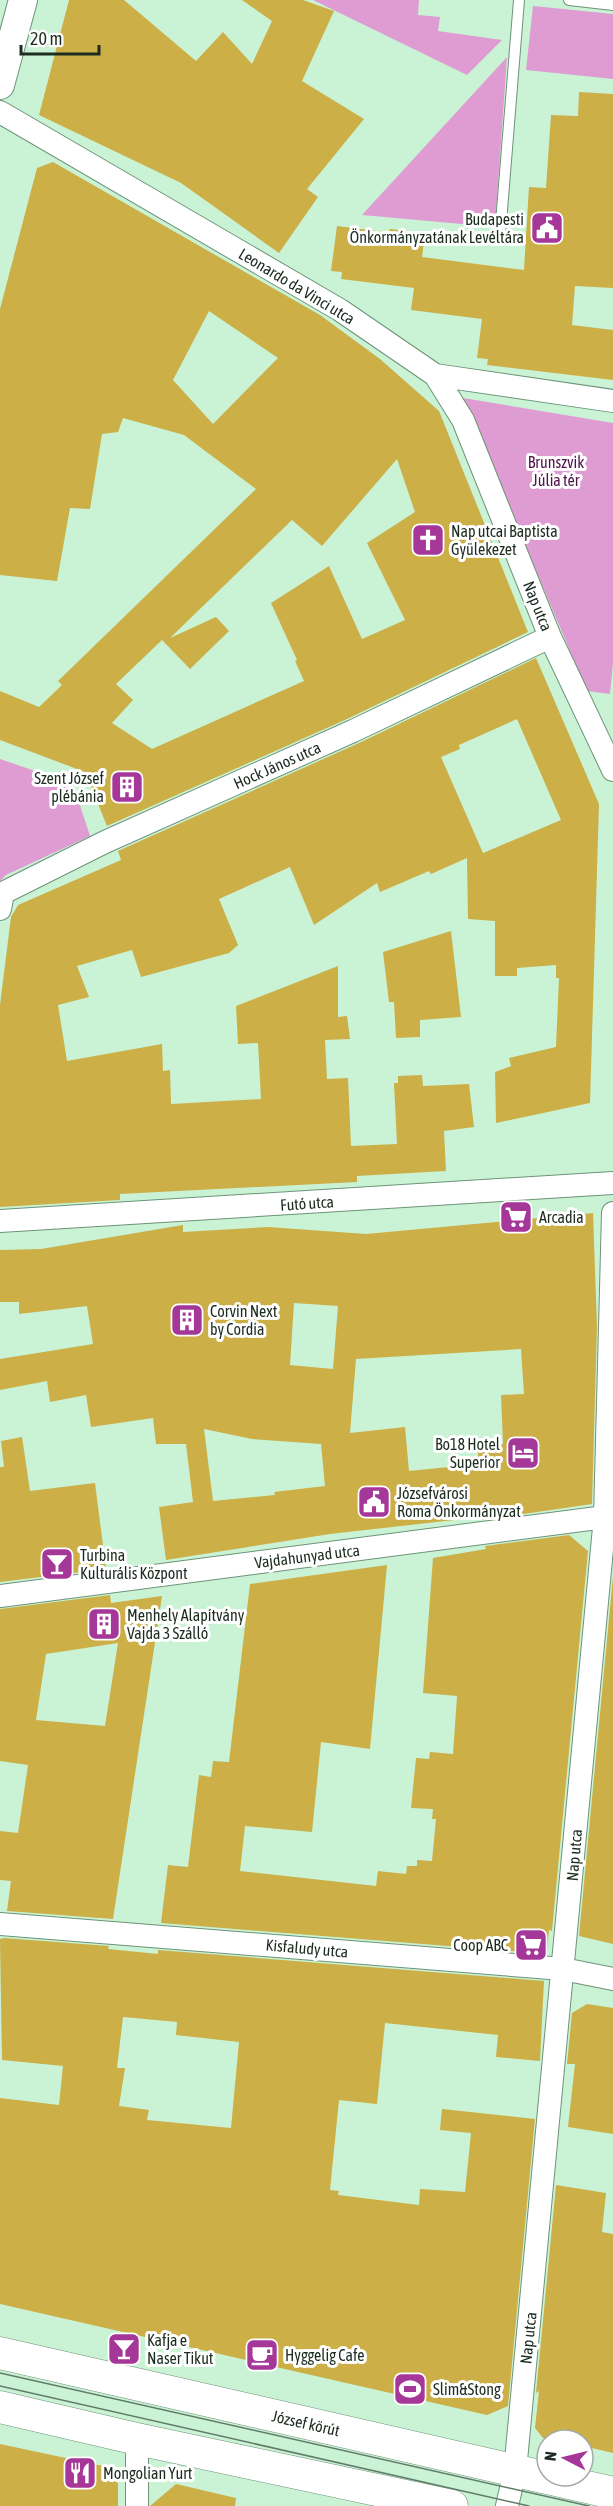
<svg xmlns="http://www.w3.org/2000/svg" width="613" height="2506" font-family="'Asap Condensed',sans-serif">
	<rect width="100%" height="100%" fill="#caf3d5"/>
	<path fill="#de9cd2" d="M313,0H419L418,15L440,17L438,31L502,40L467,75Z
		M533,6L613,14V79L526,70Z
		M507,57L495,227L362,215Z
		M463,398L613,423V663L610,694L587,691Z
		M0,759L73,784L90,836L6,875L0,881Z"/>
	<path fill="#ccaf47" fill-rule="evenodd" d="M69,0H124L196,61L223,32L252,64L272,21L242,0H303L334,11L302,81L364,119L307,189L318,197L279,253L181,183L39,115Z
		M579,92L613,94V288L575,286L572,325L613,330V380L487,365L488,359L477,358L482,319L411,310L414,288L341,279L342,272L331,271L337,226L384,232H389L390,229L416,232L415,240L424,241L422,257L524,270L529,187L546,188L551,115L578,116Z
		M53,162L320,315L380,359L439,411L528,632L347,719L107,826L85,772L0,740V691L39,707L62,685L58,681L256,489L184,435L123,418L118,432L102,434L90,509L70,508L57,581L0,575V309L37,168ZM209,311L278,358L213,424L173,380ZM397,459L415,512L367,543L405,620L362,639L329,566L271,603L297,660L295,661L304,681L152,749L112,723L133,700L116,684L162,640L190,669L229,631L216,617L170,638L292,520L322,546Z
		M536,658L599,804L590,1103L496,1123L495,1072L511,1066L509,1058L556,1047L559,978H556V965L517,968V976H495V921L468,919L467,858L431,874L429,871L380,892L377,883L314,925L290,867L219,899L238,945L229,953L141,977L132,950L77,966L89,997L58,1005L67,1061L162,1044L163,1071L170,1070L171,1104L261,1099L258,1043L238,1044L236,1006L338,966V1017L347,1016L350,1039L325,1040L327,1079L348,1078L351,1146L397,1144L394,1083H398V1076L422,1075L423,1086L469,1084L474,1127L444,1131L446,1171L357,1176V1182L120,1194V1200L0,1207V1005L11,917L18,905L121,860L118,851L359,743ZM517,719L561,820L483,853L441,757L460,749L459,745Z
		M451,931L461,1017L420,1020V1037L396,1038L394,1002H389L383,952Z
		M593,1213L597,1326L592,1504L482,1520L481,1517L330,1534L166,1560L159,1507L193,1502L186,1444H156L153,1418L91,1427L86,1395L50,1402L47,1381L0,1390V1359L93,1344L87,1306L19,1314V1302H0V1250L41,1249L183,1225V1232L268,1227L366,1234ZM294,1303L338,1306L333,1369L290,1365ZM521,1349L524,1394L501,1395L503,1444L477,1446L479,1464L409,1471L405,1427L350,1433L356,1359ZM204,1429L252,1439L321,1444L325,1486L274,1492L275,1495L213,1501Z
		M22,1437L30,1491L95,1483L106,1569L0,1582V1467H4L1,1441Z
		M569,1535L588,1551L552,1931L549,1930L547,1954L161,1923L168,1865L188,1867L199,1775L211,1777L213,1761L229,1762L250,1584L387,1565L370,1749L321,1742L312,1832L245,1826L240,1871L376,1886L378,1871L406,1874L407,1866H417V1860L432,1861L436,1819H432L433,1809L411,1808L416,1758L429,1759L430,1752L453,1754L457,1696L423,1693L433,1558L486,1549L485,1546Z
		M613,1576V1944L579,1936Z
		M110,1595L111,1603L162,1596L113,1919L7,1911L11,1881L0,1880V1831L18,1833L28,1765L0,1761V1609ZM118,1643L105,1726L36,1720L46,1654Z
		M4,1938L109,1946L108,1949L158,1954V1950L544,1981L540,2061L496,2057L498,2035L385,2023L377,2104L339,2100L330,2190L339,2191L338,2195L419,2205L420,2189L465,2192L471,2133L440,2130L442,2109L535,2119L508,2406L487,2415L0,2304V2098L59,2105L63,2066L2,2060L0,1939ZM123,2017L177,2022L176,2035L239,2042L231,2128L147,2120L149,2110L119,2106L125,2068H117Z
		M587,2004L613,2008V2134L568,2127L575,2064H567L572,2013Z
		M556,2185L606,2193L602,2232L613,2234V2453L583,2446V2440L543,2438L535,2428L539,2391L536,2393Z
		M0,2444L108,2467L118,2484V2506H0Z
		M176,2484L236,2498L235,2506H150Z"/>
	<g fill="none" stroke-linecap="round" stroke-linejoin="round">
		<defs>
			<path id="service" d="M569,0L613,5
				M500,235L519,0"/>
			<path id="minor" d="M0,112L340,310L435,375L613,401
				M435,375L463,420L550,637L613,770
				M0,909L3,893L105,842L353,731L550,637
				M0,1221L613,1183
				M0,1596L605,1517L613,1519
				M0,1924L563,1969L613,1979
				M137,2439V2506
				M507,2506L515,2471L605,1517L613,1213"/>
			<path id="tertiary" d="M0,85L23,0"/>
			<path id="secondary" d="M0,2353L613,2493
				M0,2407L137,2439L452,2506"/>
		</defs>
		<use href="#service" stroke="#6d9378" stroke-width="12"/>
		<use href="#minor" stroke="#6d9378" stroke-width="24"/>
		<use href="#tertiary" stroke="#6d9378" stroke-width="30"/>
		<use href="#secondary" stroke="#6d9378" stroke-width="33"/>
		<use href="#service" stroke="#fff" stroke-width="10"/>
		<use href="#minor" stroke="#fff" stroke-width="22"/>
		<use href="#tertiary" stroke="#fff" stroke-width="28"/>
		<use href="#secondary" stroke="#fff" stroke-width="32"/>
		<path stroke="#627b69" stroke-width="1.5" d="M0,2373L589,2506
			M0,2386L529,2506"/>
	</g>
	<defs>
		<symbol id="civic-square" viewBox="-11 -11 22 22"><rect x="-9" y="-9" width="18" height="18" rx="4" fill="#a43797" stroke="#fff"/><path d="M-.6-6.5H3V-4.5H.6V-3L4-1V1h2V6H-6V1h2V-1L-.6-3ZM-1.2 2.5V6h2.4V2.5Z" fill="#fff"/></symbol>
		<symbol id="church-square" viewBox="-11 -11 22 22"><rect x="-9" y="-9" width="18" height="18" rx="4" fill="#a43797" stroke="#fff"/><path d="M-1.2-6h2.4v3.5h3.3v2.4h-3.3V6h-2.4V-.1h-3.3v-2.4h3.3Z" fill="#fff"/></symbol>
		<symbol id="building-square" viewBox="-11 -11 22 22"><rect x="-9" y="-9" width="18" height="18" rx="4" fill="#a43797" stroke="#fff"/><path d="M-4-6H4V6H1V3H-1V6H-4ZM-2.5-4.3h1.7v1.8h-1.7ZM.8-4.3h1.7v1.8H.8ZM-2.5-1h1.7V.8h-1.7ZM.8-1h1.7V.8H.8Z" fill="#fff"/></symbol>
		<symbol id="supermarket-square" viewBox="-11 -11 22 22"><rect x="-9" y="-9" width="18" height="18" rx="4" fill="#a43797" stroke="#fff"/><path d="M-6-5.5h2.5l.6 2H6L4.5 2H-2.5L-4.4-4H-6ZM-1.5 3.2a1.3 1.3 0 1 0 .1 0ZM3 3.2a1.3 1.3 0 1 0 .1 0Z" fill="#fff"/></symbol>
		<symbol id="hotel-square" viewBox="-11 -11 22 22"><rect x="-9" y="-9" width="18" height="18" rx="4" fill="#a43797" stroke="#fff"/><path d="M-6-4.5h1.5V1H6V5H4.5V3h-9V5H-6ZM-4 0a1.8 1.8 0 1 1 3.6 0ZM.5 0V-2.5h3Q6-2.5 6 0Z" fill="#fff"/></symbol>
		<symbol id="bar-square" viewBox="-11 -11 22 22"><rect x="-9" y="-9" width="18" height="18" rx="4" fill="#a43797" stroke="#fff"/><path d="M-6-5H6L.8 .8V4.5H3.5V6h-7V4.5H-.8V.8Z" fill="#fff"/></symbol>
		<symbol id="cafe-square" viewBox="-11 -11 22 22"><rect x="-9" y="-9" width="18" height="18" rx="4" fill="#a43797" stroke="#fff"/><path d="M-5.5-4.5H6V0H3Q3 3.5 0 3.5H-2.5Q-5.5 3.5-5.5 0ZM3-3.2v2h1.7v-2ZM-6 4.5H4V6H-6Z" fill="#fff"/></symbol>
		<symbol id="stadium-square" viewBox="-11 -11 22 22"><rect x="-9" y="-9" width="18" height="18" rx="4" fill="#a43797" stroke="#fff"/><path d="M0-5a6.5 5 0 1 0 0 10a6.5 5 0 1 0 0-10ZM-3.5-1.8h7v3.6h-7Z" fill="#fff"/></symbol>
		<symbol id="restaurant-square" viewBox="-11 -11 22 22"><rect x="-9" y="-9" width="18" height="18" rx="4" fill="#a43797" stroke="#fff"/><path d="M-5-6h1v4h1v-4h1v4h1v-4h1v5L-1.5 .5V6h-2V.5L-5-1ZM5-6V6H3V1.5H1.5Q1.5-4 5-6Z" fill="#fff"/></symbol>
	</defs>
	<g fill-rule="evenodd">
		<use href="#civic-square" x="528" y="209" width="38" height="38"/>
		<use href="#church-square" x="409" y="521" width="38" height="38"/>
		<use href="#building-square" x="108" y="768" width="38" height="38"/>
		<use href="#supermarket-square" x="497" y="1198" width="38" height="38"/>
		<use href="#building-square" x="168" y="1301" width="38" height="38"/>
		<use href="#hotel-square" x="504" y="1434" width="38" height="38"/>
		<use href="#civic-square" x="355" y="1483" width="38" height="38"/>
		<use href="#bar-square" x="38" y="1545" width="38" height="38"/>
		<use href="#building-square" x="85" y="1605" width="38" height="38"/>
		<use href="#supermarket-square" x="512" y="1926" width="38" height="38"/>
		<use href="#bar-square" x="105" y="2330" width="38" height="38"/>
		<use href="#cafe-square" x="243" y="2336" width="38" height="38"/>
		<use href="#stadium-square" x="391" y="2370" width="38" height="38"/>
		<use href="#restaurant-square" x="61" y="2454" width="38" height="38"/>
	</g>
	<g text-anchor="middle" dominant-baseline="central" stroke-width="6" stroke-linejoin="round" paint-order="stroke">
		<g font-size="16" fill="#1d2c21" stroke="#fff" text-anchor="start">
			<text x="524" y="219" text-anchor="end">Budapesti<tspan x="524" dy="18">Önkormányzatának Levéltára</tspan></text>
			<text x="451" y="531">Nap utcai Baptista<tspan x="451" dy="18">Gyülekezet</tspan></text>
			<text x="104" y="778" text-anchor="end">Szent József<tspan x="104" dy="18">plébánia</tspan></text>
			<text x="539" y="1217">Arcadia</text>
			<text x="210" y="1311">Corvin Next<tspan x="210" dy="18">by Cordia</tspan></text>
			<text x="500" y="1444" text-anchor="end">Bo18 Hotel<tspan x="500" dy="18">Superior</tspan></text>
			<text x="397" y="1493">Józsefvárosi<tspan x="397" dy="18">Roma Önkormányzat</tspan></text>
			<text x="80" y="1555">Turbina<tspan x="80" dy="18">Kulturális Központ</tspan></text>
			<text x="127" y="1615">Menhely Alapítvány<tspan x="127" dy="18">Vajda 3 Szálló</tspan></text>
			<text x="508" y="1945" text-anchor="end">Coop ABC</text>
			<text x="147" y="2340">Kafja e<tspan x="147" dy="18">Naser Tikut</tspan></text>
			<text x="285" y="2355">Hyggelig Cafe</text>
			<text x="433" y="2389">Slim&amp;Stong</text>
			<text x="103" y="2473">Mongolian Yurt</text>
		</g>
		<g font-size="16" fill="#1d2c21" stroke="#fff">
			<text transform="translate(297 286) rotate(31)">Leonardo da Vinci utca</text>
			<text transform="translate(538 606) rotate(68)">Nap utca</text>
			<text transform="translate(277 765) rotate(-24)">Hock János utca</text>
			<text transform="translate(307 1203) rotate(-4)">Futó utca</text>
			<text transform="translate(307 1556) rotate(-7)">Vajdahunyad utca</text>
			<text transform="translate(574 1855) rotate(-85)">Nap utca</text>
			<text transform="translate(307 1948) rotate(5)">Kisfaludy utca</text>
			<text transform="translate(528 2338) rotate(-84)">Nap utca</text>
			<text transform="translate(306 2423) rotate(13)">József körút</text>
		</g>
		<g font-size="16" fill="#501449" stroke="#fff">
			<text x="556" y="462">Brunszvik<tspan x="556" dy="18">Júlia tér</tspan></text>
		</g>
	</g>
	<g transform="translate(565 2458) rotate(277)"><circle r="28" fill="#ffffff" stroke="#a5aba6" stroke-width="1.5"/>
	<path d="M0-4.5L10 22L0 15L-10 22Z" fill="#a43797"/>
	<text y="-9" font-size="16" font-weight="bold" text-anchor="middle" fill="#1d2c21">N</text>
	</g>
	<path d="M21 45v9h78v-9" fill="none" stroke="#1d2c21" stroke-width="3"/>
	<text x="30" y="45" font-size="18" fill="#1d2c21" stroke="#ffffff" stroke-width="4.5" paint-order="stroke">20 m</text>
</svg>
